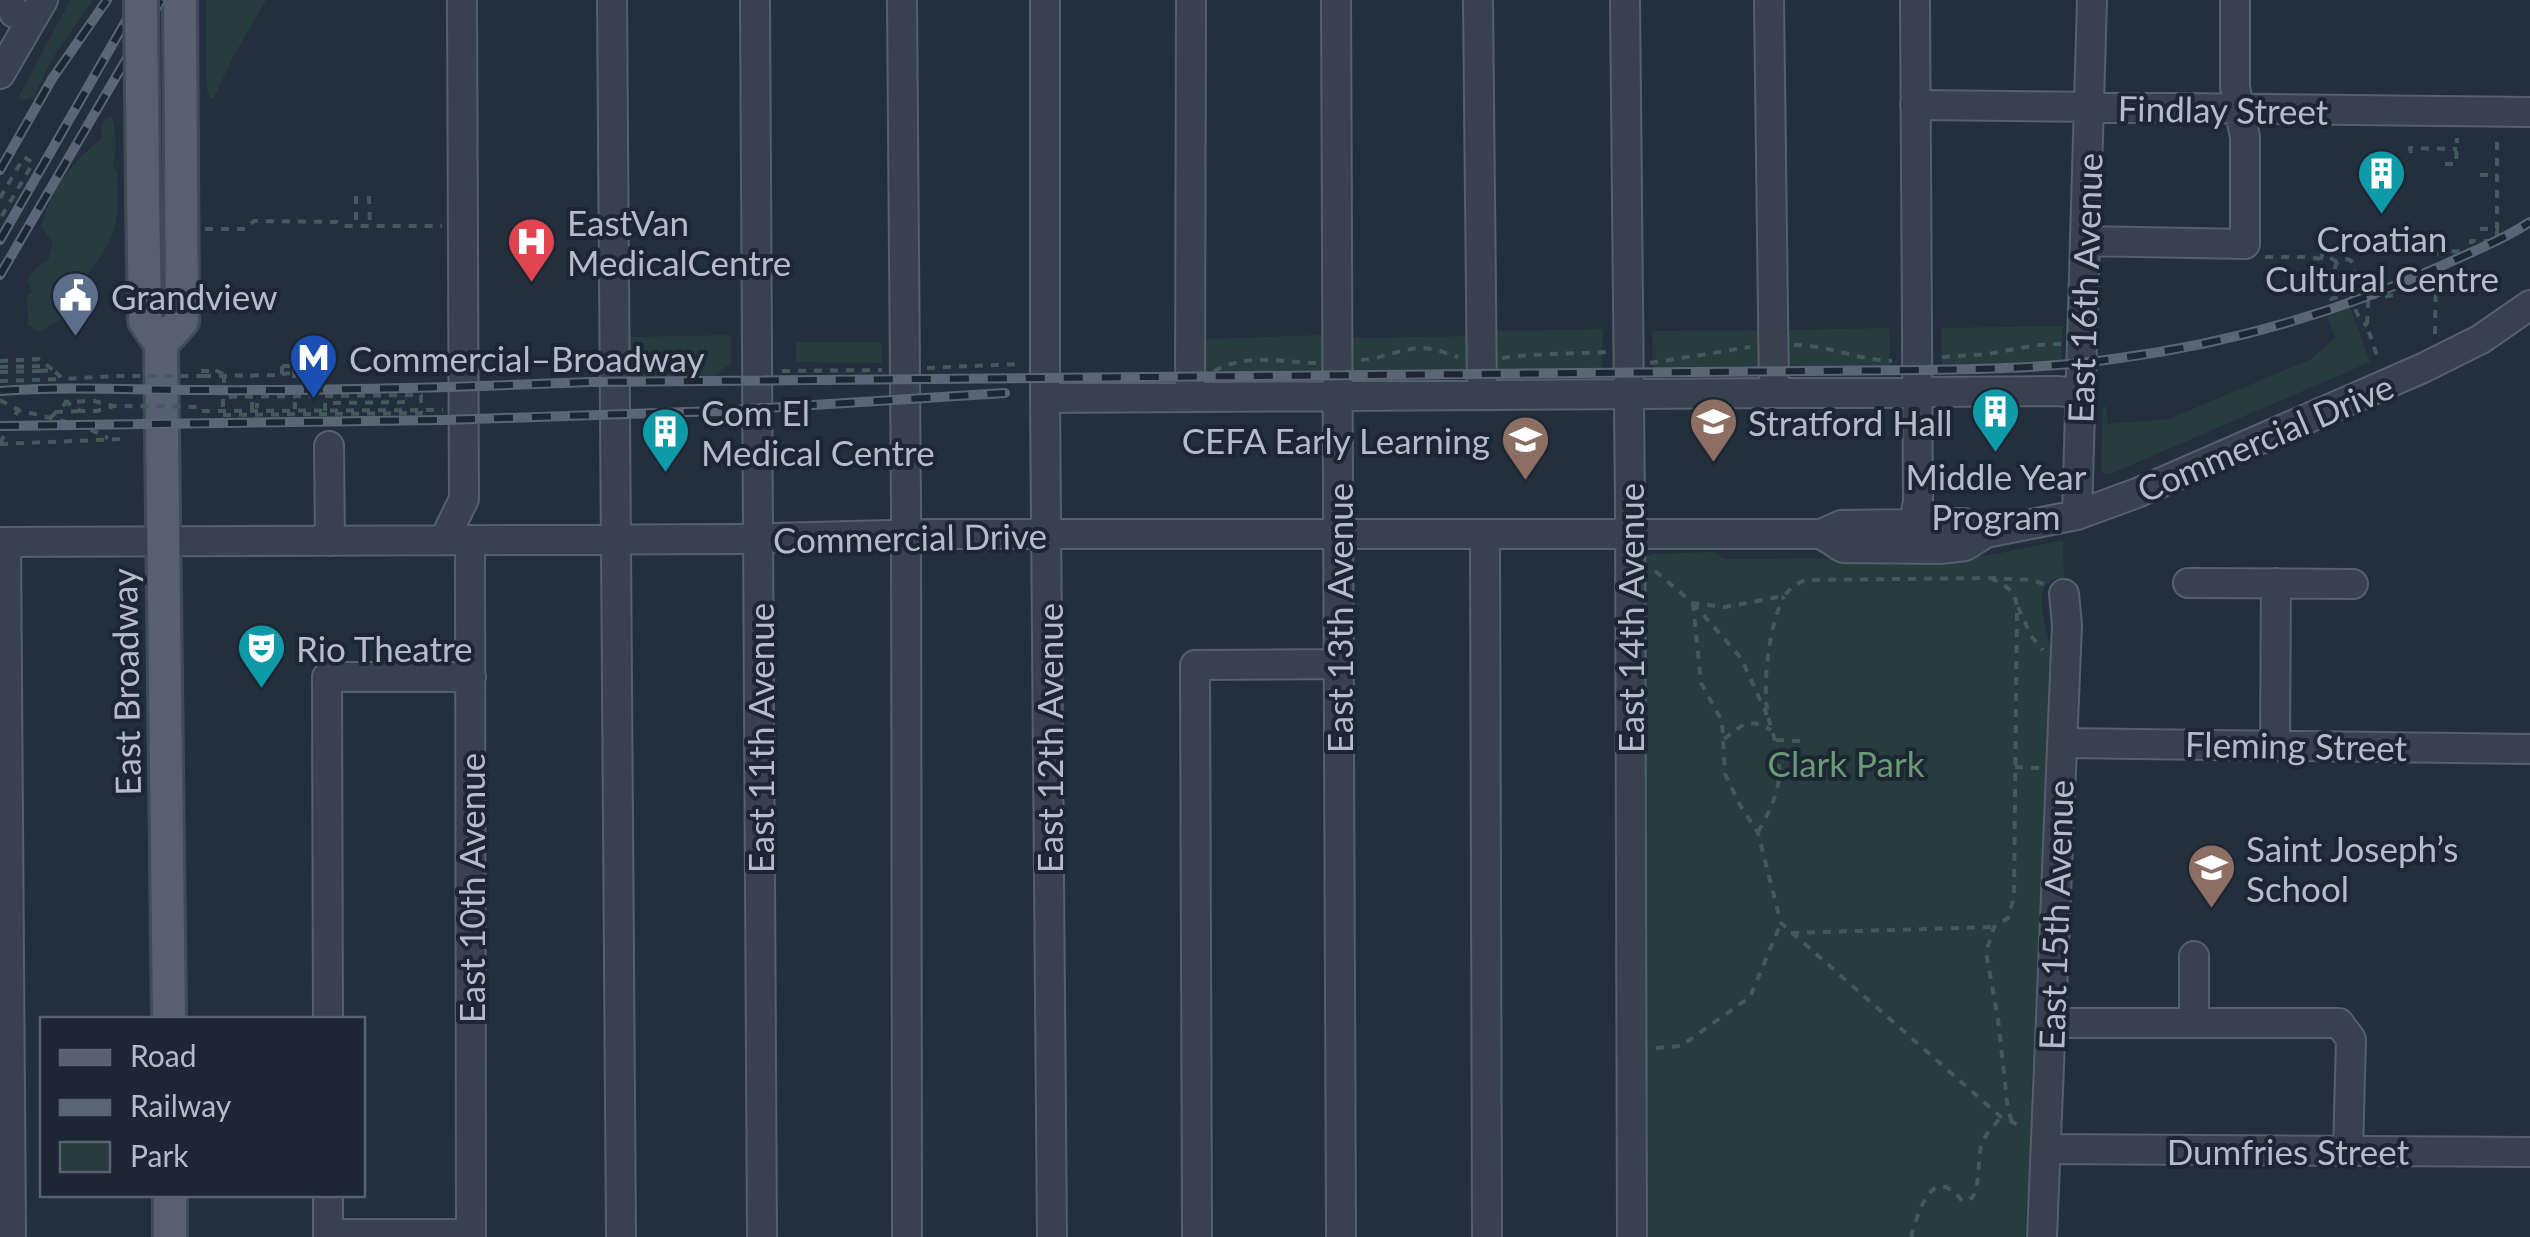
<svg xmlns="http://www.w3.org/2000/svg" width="2530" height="1237" font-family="Lato,sans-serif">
	<rect width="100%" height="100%" fill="#242f3e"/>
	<path fill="#263c3f" d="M70,0H93L54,56L33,97L23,100L19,97L20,94Z
		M206,0H266L232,59L214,98H211L207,90Z
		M109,117H112C116,134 118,150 112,166L117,171C117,189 120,209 115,227C111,242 100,258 91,270C82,282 70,286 71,302L60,320L39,332L28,325L27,297L32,291L27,282L34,270L48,260L53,244L41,226C52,188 71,163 101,139L102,124Z
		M2347,299L2370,362L2117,471L2109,474L2101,472L2103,408L2106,406L2108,424L2169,419L2311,359L2335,338L2326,314L2328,309Z
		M2063,326L2061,363L1942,366L1941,328Z
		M1889,328L1890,369L1782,371L1781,330Z
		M1603,329L1602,371L1492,373L1491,331Z
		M1763,330L1764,369L1653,371L1652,331Z
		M731,335V363L713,377L636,379L624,371L623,337Z
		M1323,335L1325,374L1202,376L1201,339Z
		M1475,336L1471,372L1349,374V338Z
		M796,342H881L882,363L796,362Z
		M2063,540L2064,578C2025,578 2048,628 2051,652L2031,1100L2035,1109L2032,1187L2027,1195L2025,1237H1647L1643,558L1653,554L1715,552L1723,559L1958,558L1996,554Z"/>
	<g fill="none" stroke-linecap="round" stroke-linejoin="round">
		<defs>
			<path id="minor" d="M9,0L14,13
				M612,0L621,1237
				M755,0L762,1237
				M902,0L906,506L907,1237
				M1045,0V398L1052,1237
				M1336,0L1341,1237
				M1478,0L1482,394
				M1625,0L1630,502L1632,1237
				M1769,0L1774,391
				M0,74L43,0
				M1915,105L2530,112
				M2085,241L2245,244V137L2235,87V0
				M1190,397L1191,0
				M1045,398L2056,391L2080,393
				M329,446L330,541
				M2077,515L2092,0
				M1914,523L1918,501L1915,0
				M1821,534L1843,548L1940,549L1965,546L1986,533L2077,515L2137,493L2423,368L2481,339L2530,305
				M1485,535L1487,1237
				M444,540L464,499L462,0
				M470,540L471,1237
				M0,542L736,539L929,534H1821L1841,525L1965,523L1986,533
				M6,542L11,1237
				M2188,583L2353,584
				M2062,743L2530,749
				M2275,745L2276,583
				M328,1020L327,677H471
				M2194,1022V956
				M2051,1023H2339L2351,1039L2348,1151
				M2046,1149L2530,1152
				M328,1194V1237
				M328,1234H471
				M1197,1237L1195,665L1339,664
				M2042,1237L2067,625L2064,594"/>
			<path id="major" d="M143,191L145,321L161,344L169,1020
				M161,344L182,321L180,0
				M170,1194V1237"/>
		</defs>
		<use href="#minor" stroke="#565f6c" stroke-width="32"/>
		<use href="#major" stroke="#414a57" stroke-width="38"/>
		<path stroke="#44595c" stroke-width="4" stroke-dasharray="8 8" stroke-linecap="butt" d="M2411,153L2410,148L2457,149
			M2445,164H2456L2457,138
			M2480,175H2497
			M356,196V226
			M369,196L370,226
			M0,198L24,157L33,163L0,219
			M205,229H245L254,221L337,222L342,226H442
			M2480,229H2497V139
			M2443,232V252
			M2265,257H2311L2320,259
			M2335 269a10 10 0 1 1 20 0a10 10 0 1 1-20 0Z
			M2337,262L2323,253C2315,269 2324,284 2331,299L2350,293
			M2436,273L2471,251V241H2497V229
			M2349,278C2350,295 2354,315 2367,326
			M2369,284L2367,326L2378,359
			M2369,298L2395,295V288H2415V281L2436,279
			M2435,334L2436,267L2438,266L2439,252L2471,251
			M1794,345C1827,345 1858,360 1892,361
			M1942,357L1988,354L2037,345L2061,344
			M1502,358C1537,353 1572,354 1607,352
			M1361,360C1380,359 1398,350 1418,348C1431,347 1446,353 1458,357
			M0,361L39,359L53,370
			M1650,363L1750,347
			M282,366H294L295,409
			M0,367L46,366
			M927,368L1019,364
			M201,371H217
			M782,371L882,370
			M1214,371C1248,353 1279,362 1316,363
			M0,372L40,371
			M223,374L217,371L224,367
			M282,374L294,373
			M224,375V395
			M203,376L282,375V363
			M0,381L63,379
			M421,395V413L223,415V397Z
			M0,400L18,410L83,426L108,438
			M257,408V403
			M252,410V374
			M202,411L443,410
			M325,411V403L412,402
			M55,412L81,411
			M51,417L67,402L94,401L114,406
			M0,443L23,401
			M0,444L122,439
			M1655,571L1693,603L1725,607L1784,596L1793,586L1805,580L1990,578L2032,580L2046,585
			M1990,578C2004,584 2015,590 2017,606L2014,897L2008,918L1994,927L1986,952L1998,1019L2008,1110L2012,1122
			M1693,603L1701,683L1722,721L1725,774L1740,805L1758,833L1781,923L2001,1117L2023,1127
			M1693,603L1741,658L1767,715
			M2018,607L2031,636L2043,650
			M1724,739C1743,724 1748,717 1771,730
			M1776,740L1801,741
			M2015,767L2040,768
			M1758,832C1768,814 1779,794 1779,773C1780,753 1774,738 1769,720C1761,688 1769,625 1784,596
			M1791,933L1992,927
			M1656,1048L1681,1046L1750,997L1781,923
			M1911,1237C1918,1213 1932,1161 1962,1201L1972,1198C1981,1183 1977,1163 1981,1146C1984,1135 1994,1126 2001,1117"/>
		<use href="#minor" stroke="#38414e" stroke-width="28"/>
		<use href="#major" stroke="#56606e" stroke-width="32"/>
		<defs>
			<path id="rail" d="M0,170L52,79L107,0
				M0,240L138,0
				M0,275L161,0
				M0,391C67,386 133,390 200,390C330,391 461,387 591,382L1923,370C1986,369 2050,368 2113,359C2227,344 2337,313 2441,266C2472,252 2502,240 2530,222
				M0,426L444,420L718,411L1005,393"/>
		</defs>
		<use href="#rail" stroke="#5a6575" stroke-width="10"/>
		<use href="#rail" stroke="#1d2633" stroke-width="6" stroke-dasharray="19" stroke-linecap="butt"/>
		<defs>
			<path id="major-bridge" d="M141,0L143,191"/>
		</defs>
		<use href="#major-bridge" stroke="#414a57" stroke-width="38" stroke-linecap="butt"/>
		<path stroke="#44595c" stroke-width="4" stroke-dasharray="8 8" stroke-linecap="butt" d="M40,371L53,370L63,379L117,376H203
			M64,401L81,411H97L114,406L204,407"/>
		<use href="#major-bridge" stroke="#56606e" stroke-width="32"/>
	</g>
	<defs>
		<symbol id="building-pin" viewBox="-11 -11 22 30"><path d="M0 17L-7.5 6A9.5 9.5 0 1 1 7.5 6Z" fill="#0f9aa8" stroke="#1d2633"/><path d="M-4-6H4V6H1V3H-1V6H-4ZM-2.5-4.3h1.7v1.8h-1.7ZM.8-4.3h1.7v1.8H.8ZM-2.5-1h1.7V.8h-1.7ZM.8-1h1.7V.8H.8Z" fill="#fff"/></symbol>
		<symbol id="hospital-pin" viewBox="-11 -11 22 30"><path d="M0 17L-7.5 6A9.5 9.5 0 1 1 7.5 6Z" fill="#e0444e" stroke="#1d2633"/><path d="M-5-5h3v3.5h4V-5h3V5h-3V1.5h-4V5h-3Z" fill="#fff"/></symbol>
		<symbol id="civic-pin" viewBox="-11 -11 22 30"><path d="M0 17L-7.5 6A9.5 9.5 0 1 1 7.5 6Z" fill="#5c6f8a" stroke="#1d2633"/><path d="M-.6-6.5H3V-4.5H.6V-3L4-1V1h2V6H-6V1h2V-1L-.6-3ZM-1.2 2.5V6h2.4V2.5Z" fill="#fff"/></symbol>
		<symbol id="metro-pin" viewBox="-11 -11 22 30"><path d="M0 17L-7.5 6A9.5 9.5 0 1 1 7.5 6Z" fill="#1a4fb4" stroke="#1d2633"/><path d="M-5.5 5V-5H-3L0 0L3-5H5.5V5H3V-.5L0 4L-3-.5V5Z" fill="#fff"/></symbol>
		<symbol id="school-pin" viewBox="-11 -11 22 30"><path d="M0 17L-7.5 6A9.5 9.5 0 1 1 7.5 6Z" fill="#8d6e63" stroke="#1d2633"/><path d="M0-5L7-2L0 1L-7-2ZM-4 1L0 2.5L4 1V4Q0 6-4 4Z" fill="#fff"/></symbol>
		<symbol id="theatre-pin" viewBox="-11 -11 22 30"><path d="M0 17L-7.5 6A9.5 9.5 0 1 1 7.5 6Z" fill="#0f9aa8" stroke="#1d2633"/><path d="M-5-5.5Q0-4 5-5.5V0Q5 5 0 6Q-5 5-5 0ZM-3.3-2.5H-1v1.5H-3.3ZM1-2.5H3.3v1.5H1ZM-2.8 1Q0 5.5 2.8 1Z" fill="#fff"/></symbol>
	</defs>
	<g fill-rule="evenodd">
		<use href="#building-pin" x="2354" y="146" width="55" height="75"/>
		<use href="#hospital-pin" x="504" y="214" width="55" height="75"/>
		<use href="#civic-pin" x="48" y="268" width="55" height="75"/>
		<use href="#metro-pin" x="286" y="330" width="55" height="75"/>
		<use href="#building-pin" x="1968" y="384" width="55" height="75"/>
		<use href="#school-pin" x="1686" y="394" width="55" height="75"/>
		<use href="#building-pin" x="638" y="404" width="55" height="75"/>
		<use href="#school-pin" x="1498" y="412" width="55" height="75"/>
		<use href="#theatre-pin" x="234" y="620" width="55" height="75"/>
		<use href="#school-pin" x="2184" y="840" width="55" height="75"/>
	</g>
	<g text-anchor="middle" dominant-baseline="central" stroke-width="8" stroke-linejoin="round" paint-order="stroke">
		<g font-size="35" fill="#b4bcc9" stroke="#1d2633">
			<text transform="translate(2223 109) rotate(1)">Findlay Street</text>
			<text transform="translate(2084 288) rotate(-88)">East 16th Avenue</text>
			<text transform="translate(2265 437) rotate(-23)">Commercial Drive</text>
			<text transform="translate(910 537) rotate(-1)">Commercial Drive</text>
			<text transform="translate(1339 618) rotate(-90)">East 13th Avenue</text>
			<text transform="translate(1630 618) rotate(-90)">East 14th Avenue</text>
			<text transform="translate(125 682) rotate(-91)">East Broadway</text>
			<text transform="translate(760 738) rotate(-90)">East 11th Avenue</text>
			<text transform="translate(1049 738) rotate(-90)">East 12th Avenue</text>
			<text transform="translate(2296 745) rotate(1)">Fleming Street</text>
			<text transform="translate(471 888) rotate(-90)">East 10th Avenue</text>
			<text transform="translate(2055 915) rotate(-88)">East 15th Avenue</text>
			<text x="2288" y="1151">Dumfries Street</text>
		</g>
		<g font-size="35" fill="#b4bcc9" stroke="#1d2633" text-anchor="start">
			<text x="567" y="222">EastVan<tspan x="567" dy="40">MedicalCentre</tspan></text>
			<text x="2382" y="238" text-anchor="middle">Croatian<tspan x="2382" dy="40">Cultural Centre</tspan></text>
			<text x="111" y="296">Grandview</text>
			<text x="349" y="358">Commercial–Broadway</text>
			<text x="701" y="412">Com El<tspan x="701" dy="40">Medical Centre</tspan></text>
			<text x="1748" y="422">Stratford Hall</text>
			<text x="1490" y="440" text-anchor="end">CEFA Early Learning</text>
			<text x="1996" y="476" text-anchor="middle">Middle Year<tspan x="1996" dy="40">Program</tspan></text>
			<text x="296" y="648">Rio Theatre</text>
			<text x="2246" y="848">Saint Joseph’s<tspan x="2246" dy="40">School</tspan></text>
		</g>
		<g font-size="35" fill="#6b9a76" stroke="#1d2633">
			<text x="1846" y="763">Clark Park</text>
		</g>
	</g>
	<rect x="40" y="1017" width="325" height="180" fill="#1d2633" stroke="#59626f" stroke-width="2.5"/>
	<rect x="60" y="1050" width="50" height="15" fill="#56606e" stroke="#59626f" stroke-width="2.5"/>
	<text x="130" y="1067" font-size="30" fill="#b4bcc9">Road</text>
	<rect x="60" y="1100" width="50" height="15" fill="#5a6575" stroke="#59626f" stroke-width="2.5"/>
	<text x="130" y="1117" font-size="30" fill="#b4bcc9">Railway</text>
	<rect x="60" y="1142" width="50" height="30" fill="#263c3f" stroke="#59626f" stroke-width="2.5"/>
	<text x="130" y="1167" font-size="30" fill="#b4bcc9">Park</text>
</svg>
